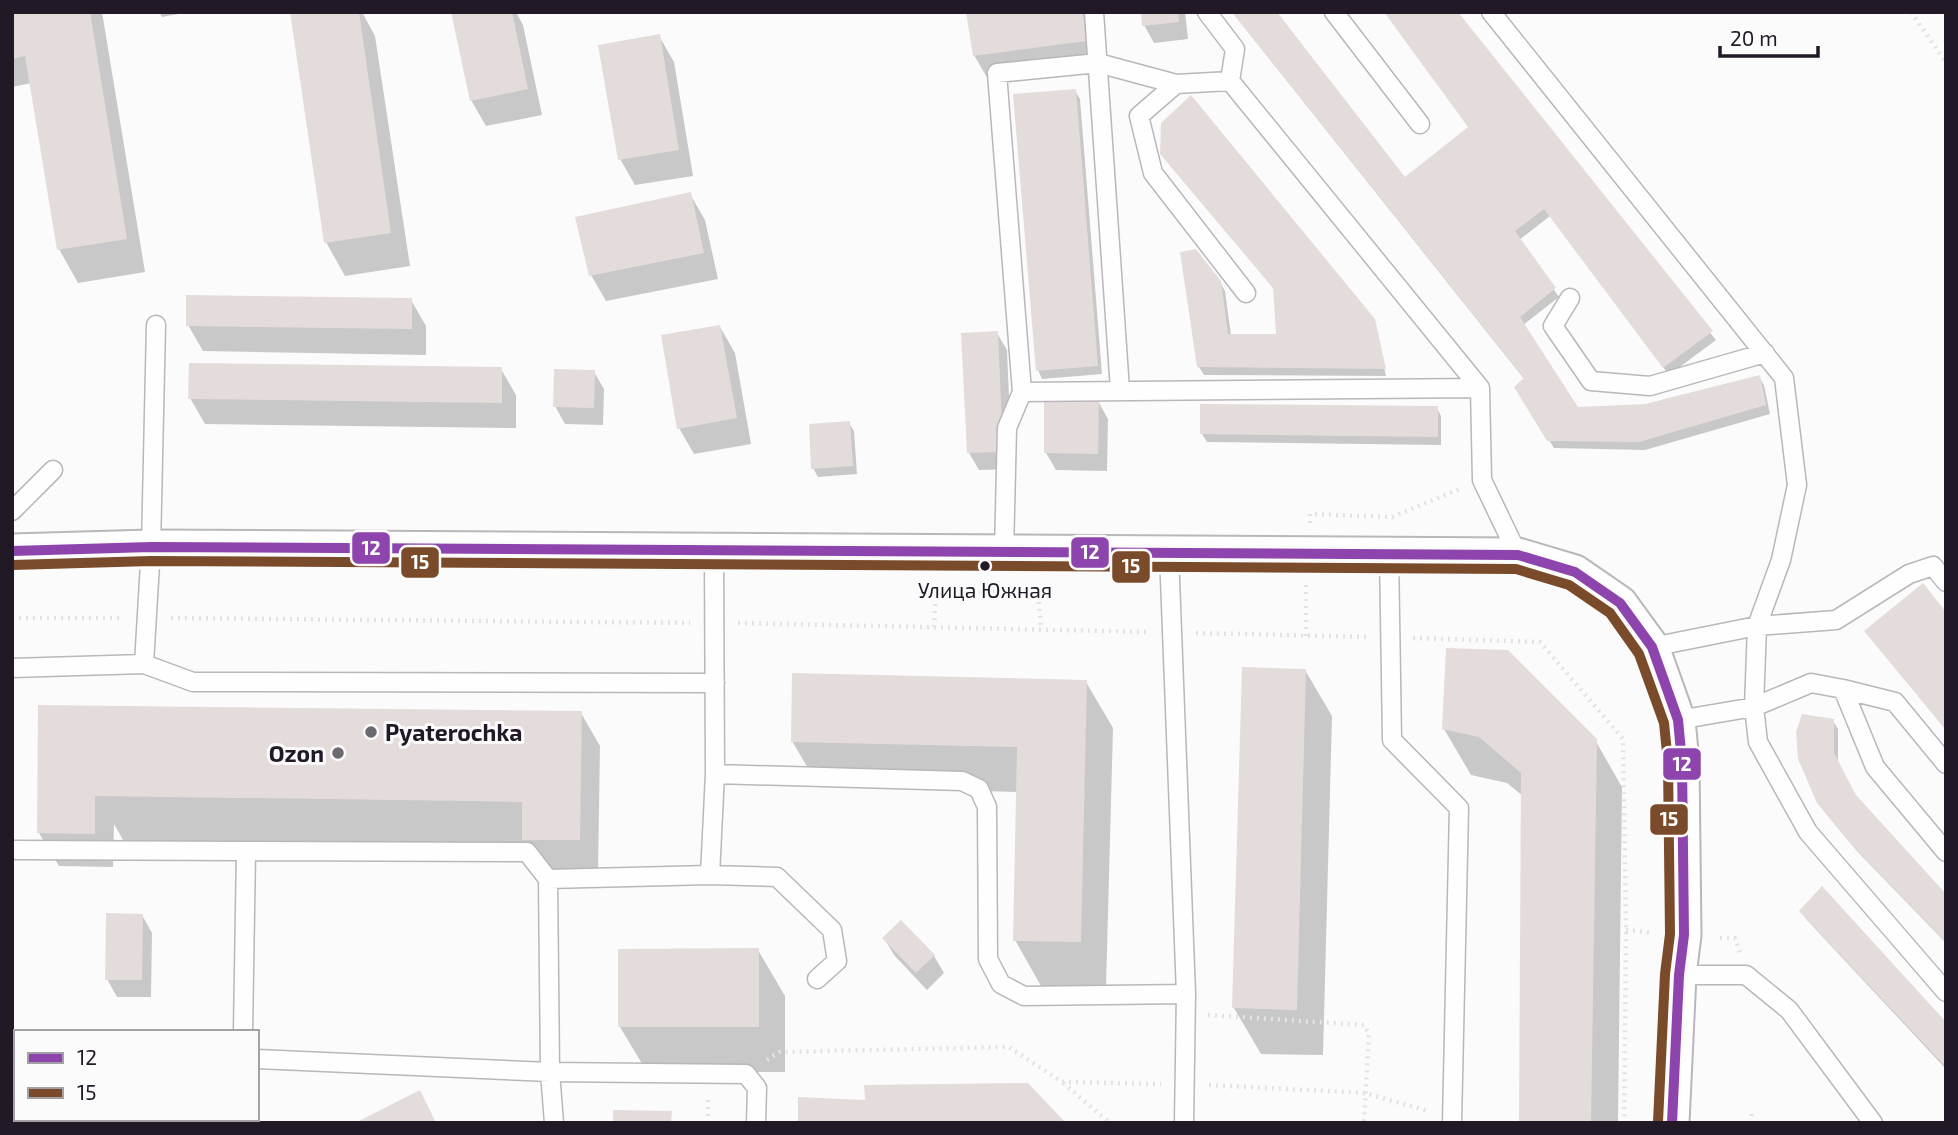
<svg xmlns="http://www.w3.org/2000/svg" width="1958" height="1135" font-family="'Exo 2',sans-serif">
	<rect width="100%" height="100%" fill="#fbfbfb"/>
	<path fill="#0003" d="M12,12H102L145,272L78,283L59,249L32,83L12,87Z
		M159,12H190L162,17Z
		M292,12H362L375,36L410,266L345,276L326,242Z
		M453,12H516L523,25L542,115L486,126L471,100Z
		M968,12H1094L1100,66L989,81L974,55Z
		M1143,12H1185L1188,39L1154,43L1144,25Z
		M1232,12H1275L1404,179L1470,128L1456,12L1716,340L1669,375L1550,216L1519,240L1559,297L1523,325L1577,409L1645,406L1759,377L1764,385L1770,414L1645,450L1554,448L1516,387L1525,380Z
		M659,36L674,62L693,176L635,185L620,159Z
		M1075,91L1080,99L1102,374L1042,379L1038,370Z
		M1162,153L1373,320L1386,376L1204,375L1199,367L1220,282L1225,291L1231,335L1278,336L1275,290Z
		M690,194L705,220L718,279L606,301L591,275Z
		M411,300L426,326V355L203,351L188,325Z
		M720,327L735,353L751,444L694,454L679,428Z
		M997,333L1007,350L1012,469L979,470L969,453Z
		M501,369L516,395V428L205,424L190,398Z
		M594,372L604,389L603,425L565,424L555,406Z
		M1098,401L1108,419L1107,471L1056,470L1046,453Z
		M1437,408L1441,416V445L1207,442L1202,434Z
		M849,423L854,431L857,474L818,477L813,468Z
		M1946,615V730L1866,632Z
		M1305,670L1332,716L1323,1055L1261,1054L1234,1008Z
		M1086,682L1113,728L1106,988L1041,986L1015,940L1018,792L819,787L792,741Z
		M40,707L581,713L600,746L598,873H543L535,859L131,854L114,824L113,867L59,866L39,833Z
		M1833,721L1838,729V763L1856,798L1946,896V943L1856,850L1818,802Z
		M1444,729L1595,740L1622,787L1618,1123H1521L1523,796L1507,783L1471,775Z
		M1801,911L1946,1024V1069L1806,919Z
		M142,915L152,933L151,997H117L107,979Z
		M884,938L934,956L944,973L927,990L894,955Z
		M758,950L785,996V1072H647L620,1027Z"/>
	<path fill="#e4dcdb" d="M12,12H90L127,239L57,250L25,56L12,59Z
		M290,12H359L391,233L324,243Z
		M451,12H512L528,89L470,101Z
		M966,12H1083L1086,41L973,56Z
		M1141,12H1178L1179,22L1142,26Z
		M1232,12H1277L1405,177L1468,127L1384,12H1458L1713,331L1663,368L1544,209L1515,231L1556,288L1520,317L1578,407L1645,404L1760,375L1766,405L1639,442L1547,441L1514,387L1524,378Z
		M660,34L679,150L618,160L598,45Z
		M1076,89L1098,366L1036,371L1013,94Z
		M1191,95L1375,319L1386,369L1197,367L1180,252L1196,249L1221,281L1228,334H1276L1273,288L1160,154L1161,123Z
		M691,192L704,253L589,276L575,217Z
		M186,295L412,298V329L186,326Z
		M720,325L737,418L677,429L661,335Z
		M998,331L1003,452L967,453L961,333Z
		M189,363L502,367V403L188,399Z
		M554,369L595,370L594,408L553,407Z
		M1044,399L1099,400L1098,454L1044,453Z
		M1200,404L1438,406V437L1200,434Z
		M850,421L853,466L811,469L809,424Z
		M1923,583L1946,612V730L1864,631Z
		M1446,648L1508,650L1597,739L1591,1123H1519L1521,773L1479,737L1442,729Z
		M1242,667L1306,669L1297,1010L1232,1008Z
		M792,673L1087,680L1081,942L1013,941L1017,747L791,742Z
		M38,705L582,711L580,840H522V802L470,801L95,796V834L37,833Z
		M1802,714L1834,719V753L1856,795L1946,894V942L1849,842L1817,803L1798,759L1796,732Z
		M1822,886L1946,1022V1067L1799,911Z
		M106,913L143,914L142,980H105Z
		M901,920L935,955L916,973L882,938Z
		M759,948V1027H618V949Z
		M1028,1083L1066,1123H798V1097L865,1100L864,1085Z
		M420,1090L436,1123H355Z
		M12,1108H16V1119H161V1123H12Z
		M613,1110L672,1111L671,1123H613Z"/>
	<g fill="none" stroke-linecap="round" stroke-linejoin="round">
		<defs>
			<path id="service" d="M1094,12L1120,390
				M1207,12L1235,49L1230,81
				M1334,12L1420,124
				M1491,12L1784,378L1797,485L1781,560L1757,626L1652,647
				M1246,293L1153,173L1139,116L1176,84L1230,81L1480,388L1482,480L1518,555
				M1570,298L1553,326L1591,381L1650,386L1765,353
				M1022,392L997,73L1098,63L1176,84
				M12,511L53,470
				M1004,552L1007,428L1022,392L1480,388
				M1169,553L1186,994L1184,1123
				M1389,554L1392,740L1459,808L1452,1123
				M1946,582L1933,566L1909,574L1836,620L1757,626L1754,707L1758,742L1808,832L1946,992
				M144,664L193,682L715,683
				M12,668L144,664L151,547L156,325
				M1843,689L1895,702L1946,764
				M1678,720L1754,707L1811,683L1843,689L1875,767L1946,852
				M715,774L962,781L979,789L987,807L988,959L1001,984L1024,996L1186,994
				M12,850L246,851L243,1032
				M246,851L527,852L548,879
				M710,875L777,877L832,930L837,961L817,979
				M1679,975H1746L1789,1010L1873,1123
				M12,1053L16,1054
				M257,1059L550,1072L746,1074L757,1088L756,1123
				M168,1123V1119
				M554,1123L550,1072L548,879L710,875L715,774L714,550"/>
			<path id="minor" d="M12,551L151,547L1518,555L1575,572L1620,603L1652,647L1678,720L1682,762L1684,935L1679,975L1672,1123"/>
		</defs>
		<use href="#service" stroke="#bab6bc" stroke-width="21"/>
		<use href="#minor" stroke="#bab6bc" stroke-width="37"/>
		<path stroke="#e3e3e3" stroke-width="4.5" stroke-dasharray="2 5" stroke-linecap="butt" d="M1911,12L1946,63
			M1310,523V514L1392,517L1462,488
			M12,618H123
			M171,618L690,623
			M738,623L1149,632
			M934,627L936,593L1038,591L1041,630
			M1196,633L1366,637
			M1306,636V584
			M1413,638L1540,642L1623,739L1626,930L1624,1123
			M1626,930L1653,933
			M1720,938H1735L1740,953
			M1208,1015L1364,1025L1369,1034L1364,1123
			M767,1060L779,1052L1009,1047L1062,1082L1161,1084
			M1063,1083L1110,1123
			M1209,1085L1365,1093L1428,1111
			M708,1123V1099
			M1751,1123L1752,1111"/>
		<use href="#service" stroke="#fefefe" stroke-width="18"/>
		<use href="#minor" stroke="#fefefe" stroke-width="33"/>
		<defs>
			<path id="bus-1" d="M12,551L151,547L1518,555L1575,572L1620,603L1652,647L1678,720L1682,762L1684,935L1679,975L1672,1123"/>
			<path id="bus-2" d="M12,565L151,561L1516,569L1569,585L1610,613L1639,654L1664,723L1668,763L1670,934L1665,974L1658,1122"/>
		</defs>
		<use href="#bus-1" stroke="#fbfbfb" stroke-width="16"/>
		<use href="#bus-2" stroke="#fbfbfb" stroke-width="16"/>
		<use href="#bus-1" stroke="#8e44ad" stroke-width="10"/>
		<use href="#bus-2" stroke="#7a4b2a" stroke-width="10"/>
	</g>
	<circle fill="#211a26" stroke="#fbfbfb" stroke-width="2.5" cx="985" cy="566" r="6"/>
	<g fill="#6d6971" stroke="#fbfbfb" stroke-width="2.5">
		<circle cx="371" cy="732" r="7"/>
		<circle cx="338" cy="753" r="7"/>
	</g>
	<g text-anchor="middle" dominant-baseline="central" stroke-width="6" stroke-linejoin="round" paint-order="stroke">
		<g font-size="21" fill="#211a26" stroke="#fbfbfb">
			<text x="985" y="589">Улица Южная</text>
		</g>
		<g font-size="23" font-weight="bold" fill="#211a26" stroke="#fbfbfb" text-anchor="start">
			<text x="385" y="732">Pyaterochka</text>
			<text x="324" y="753" text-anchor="end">Ozon</text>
		</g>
	</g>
	<g stroke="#fbfbfb" stroke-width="2.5">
		<rect x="351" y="531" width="40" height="34" rx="7" fill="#8e44ad"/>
		<rect x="1070" y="536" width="40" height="33" rx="7" fill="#8e44ad"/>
		<rect x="400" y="546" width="40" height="33" rx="7" fill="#7a4b2a"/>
		<rect x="1111" y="550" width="40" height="34" rx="7" fill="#7a4b2a"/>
		<rect x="1662" y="747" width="40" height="34" rx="7" fill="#8e44ad"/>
		<rect x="1649" y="803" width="40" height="33" rx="7" fill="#7a4b2a"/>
	</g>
	<g font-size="19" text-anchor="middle" font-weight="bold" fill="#fff">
		<text x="371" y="555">12</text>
		<text x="1090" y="559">12</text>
		<text x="420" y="569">15</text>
		<text x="1131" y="573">15</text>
		<text x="1682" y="771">12</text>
		<text x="1669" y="826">15</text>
	</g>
	<rect width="1958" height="1135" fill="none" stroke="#211a26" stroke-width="28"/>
	<rect x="14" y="1030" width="245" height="91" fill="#fbfbfb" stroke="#a4a1a6" stroke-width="2"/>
	<rect x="28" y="1053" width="35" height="10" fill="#8e44ad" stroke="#a4a1a6" stroke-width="2"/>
	<text x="77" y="1065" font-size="21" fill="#211a26">12</text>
	<rect x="28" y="1088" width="35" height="10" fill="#7a4b2a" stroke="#a4a1a6" stroke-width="2"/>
	<text x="77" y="1100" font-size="21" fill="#211a26">15</text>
	<path d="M1720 46v10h98v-10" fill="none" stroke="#211a26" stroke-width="3.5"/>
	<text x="1730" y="46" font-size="21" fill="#211a26" stroke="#fbfbfb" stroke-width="5" paint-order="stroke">20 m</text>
</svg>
